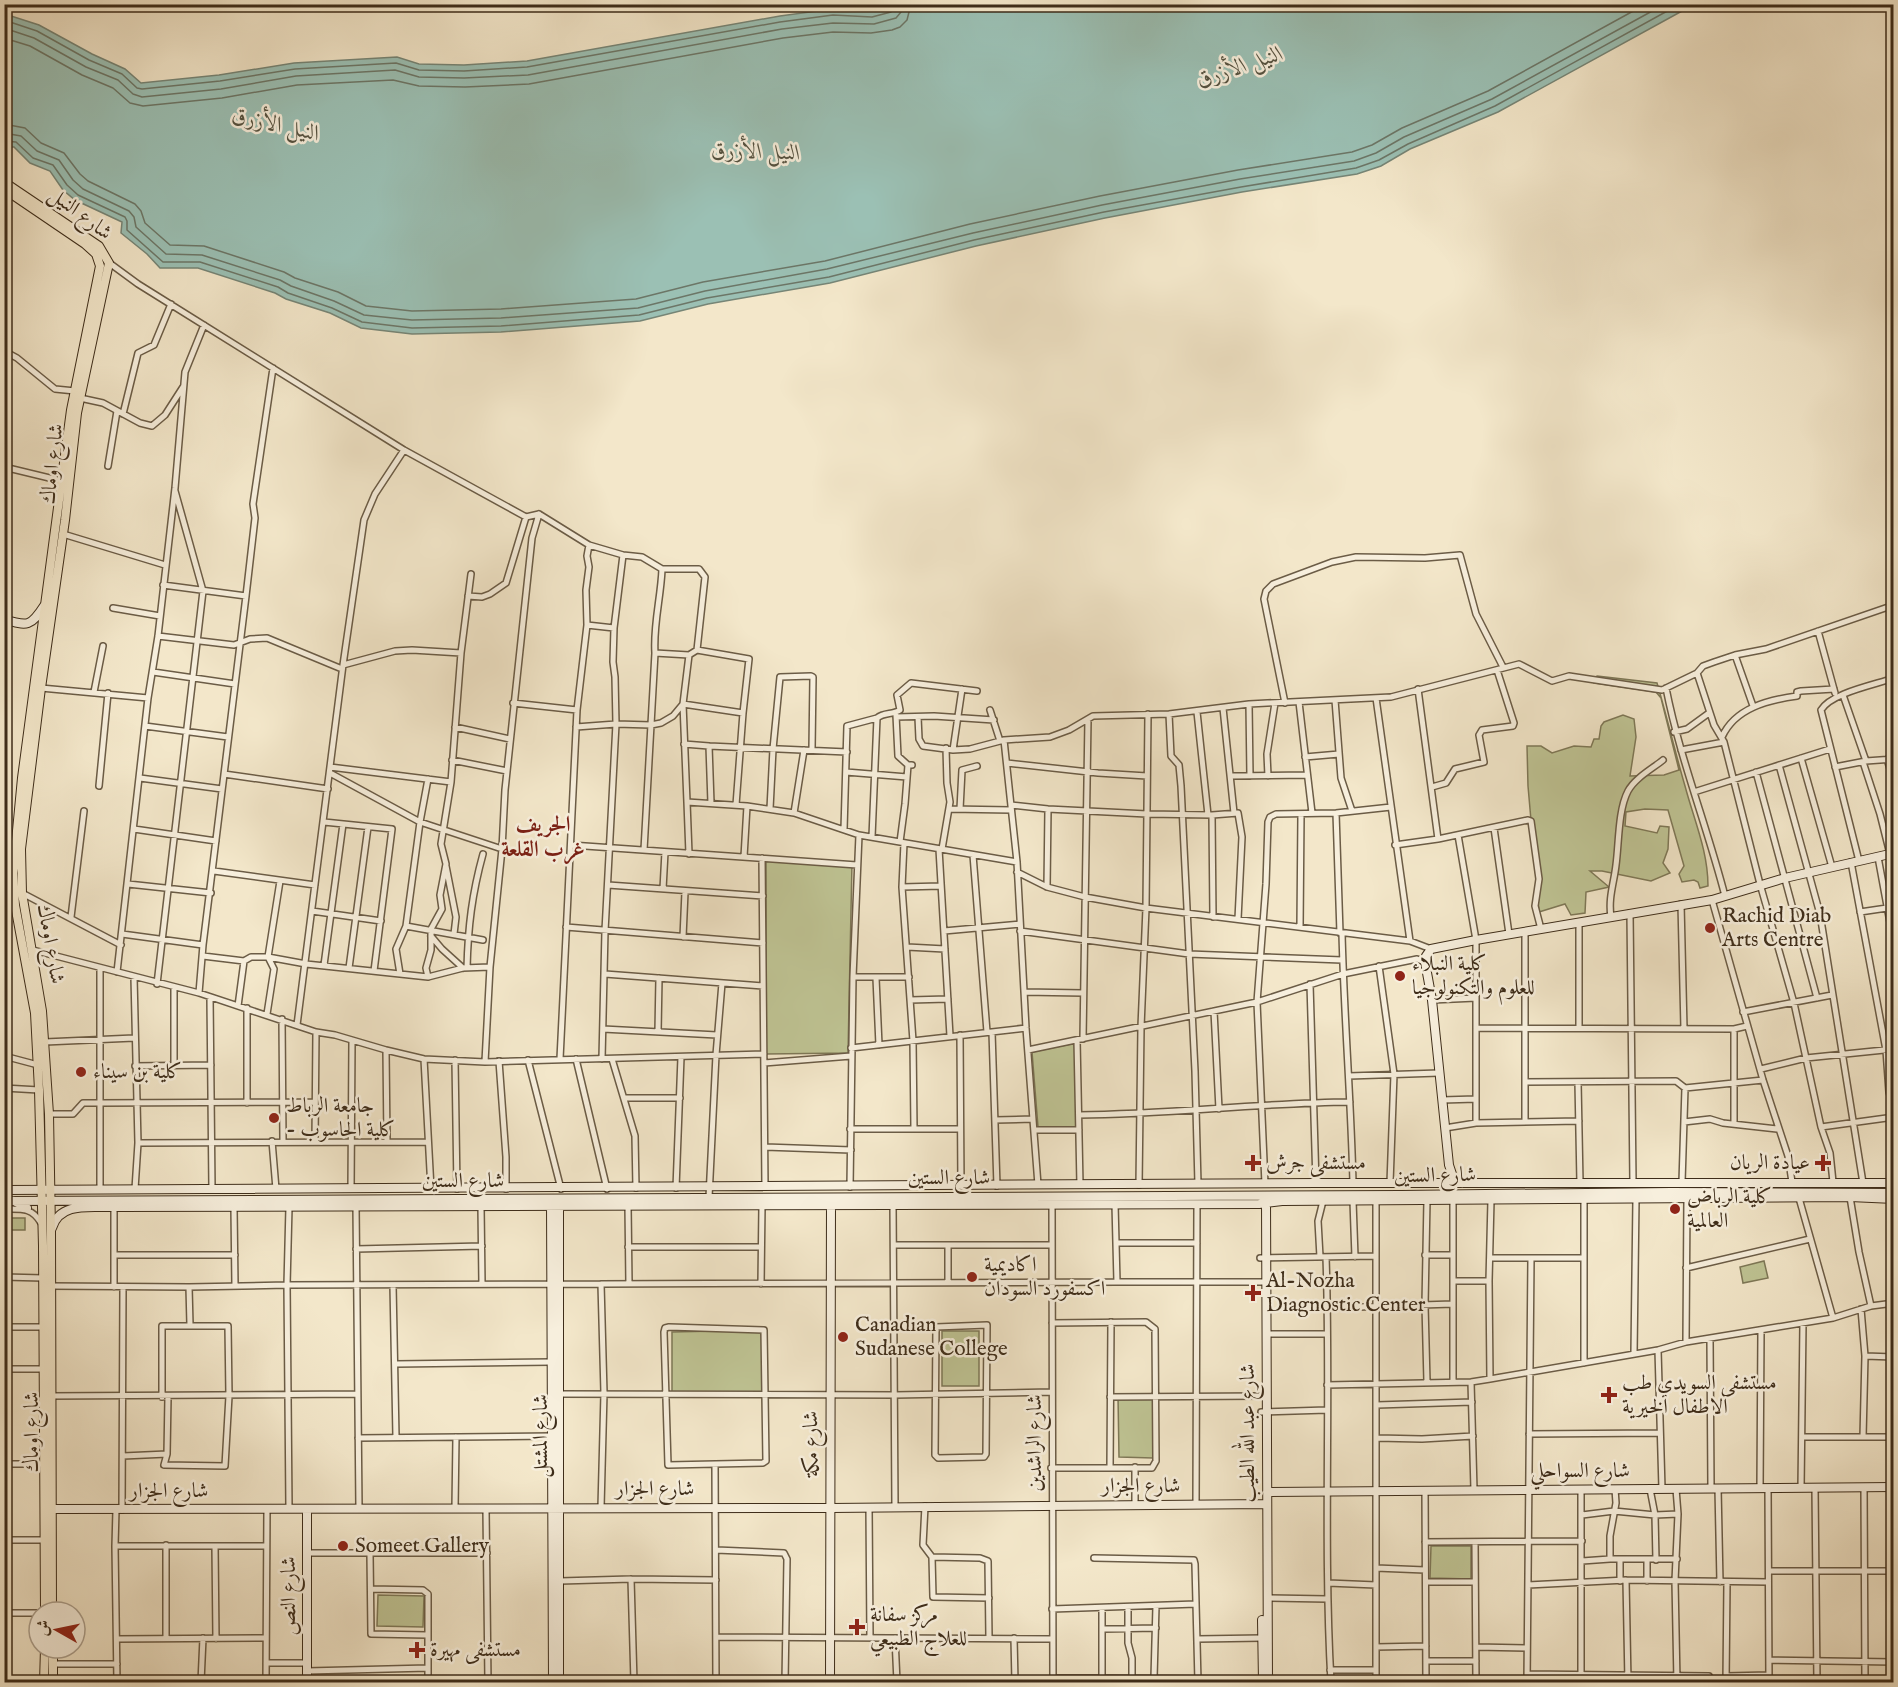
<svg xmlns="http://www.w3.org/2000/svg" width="1898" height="1687" font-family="'IM FELL English',Amiri,serif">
	<rect width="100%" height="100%" fill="#f3e7ca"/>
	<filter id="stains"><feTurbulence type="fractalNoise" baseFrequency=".00333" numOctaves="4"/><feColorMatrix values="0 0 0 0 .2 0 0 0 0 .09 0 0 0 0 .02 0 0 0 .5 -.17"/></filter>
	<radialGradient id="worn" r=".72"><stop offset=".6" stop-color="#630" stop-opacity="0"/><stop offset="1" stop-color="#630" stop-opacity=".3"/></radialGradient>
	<path fill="#bfc494" stroke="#7e7857" stroke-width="1.5" d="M1597,676L1657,683C1667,717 1675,752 1685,786C1694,820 1708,851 1708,886L1700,888L1698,882L1694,880L1682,882L1679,874L1684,866L1668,810L1645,809L1626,812L1625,826L1657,833L1660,826L1669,827L1668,849L1663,863L1670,873L1651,881L1602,871H1590L1609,887L1586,892L1585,913L1571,915L1565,904L1539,912L1528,786L1527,746H1541L1552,753L1574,746L1591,747L1594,739H1599L1601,726L1604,722L1623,715L1634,719L1636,737L1630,776L1664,775L1679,770L1661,698L1656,692L1594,683Z
		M766,858L852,863L848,1053L766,1054Z
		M1076,1043V1128L1038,1127L1032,1052Z
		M5,1218H25V1230H5Z
		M1764,1261L1768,1278L1743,1283L1740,1267Z
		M762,1330L763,1392H672V1332Z
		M942,1331H979V1386H942Z
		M1118,1396H1154L1153,1458L1119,1457Z
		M1431,1546H1471V1579L1430,1578Z
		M378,1595L424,1596L423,1627L377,1626Z"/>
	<path fill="#9bc0b4" stroke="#768576" stroke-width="1.5" d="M903,5H1693L1498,112L1410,149L1381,166L1357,174L1242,192L1105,218L976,246L830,283L708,304L640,321L501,332L412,334L361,328L330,313L286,299L275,293L198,268H160L147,254L121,233L122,222L75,200L63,190L50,171L30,163L14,147H5V14L39,25L92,54L125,69L141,83L219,75L294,63L397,57L419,64L464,65L527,61L780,16L832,9L871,11Z"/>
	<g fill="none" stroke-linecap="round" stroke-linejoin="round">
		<path stroke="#6c7667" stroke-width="1.5" d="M4,20L37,31L89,60L122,74L137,88L142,89L220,81L295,69L396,63L419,70L464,71L527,67L780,22L833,15L872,17L891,12L895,4
			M4,28L34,38L86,67L118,80L133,94L142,97L221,89L296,76L395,70L419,77L464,78L528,75L782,29L833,23L874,24L896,18L901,12L902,4
			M4,38L30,46L82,75L113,88L130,103L143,106L222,98L297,85L393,80L419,86L465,87L529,84L783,38L833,32L871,33L892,30L900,27L907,20L911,4
			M4,124L25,128L41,143L64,153L80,174L88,181L135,204L141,211L145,223L170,245L204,246L284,272L295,278L338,292L366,306L412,311L501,309L636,299L703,282L825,261L970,224L1100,196L1238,170L1352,152L1372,145L1402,128L1488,91L1646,4
			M4,133L21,136L37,151L59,160L73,180L83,189L129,211L134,217L136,227L166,254L202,255L280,280L291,286L334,301L364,315L412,320L501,318L638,308L705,291L827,269L973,233L1102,205L1240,179L1354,161L1376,153L1404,137L1492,99L1665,4
			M4,141L16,142L33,158L53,165L67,185L78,195L125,217L127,221V230L163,262H200L278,287L288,293L332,308L362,322L412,328L501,326L639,315L707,298L829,277L974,240L1104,212L1241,187L1356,168L1379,160L1408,144L1495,106L1680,4"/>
		<defs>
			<path id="street" d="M108,262L138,284L404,450L526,517L539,514L532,538L505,790L502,849L490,967L485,1062
				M4,287L7,291L4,305
				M4,351L17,358L55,389L75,391
				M80,398L103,403L140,423L152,426L165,415L183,387
				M123,414L138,353L154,345L171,304
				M108,466L117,411
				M4,467L62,481
				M539,514L589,545L587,556L589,567L586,590L587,625L577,710L560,1059
				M63,534L165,565
				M589,545L623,555L642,557L662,569C661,597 653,625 655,653L644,850
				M662,569H699L705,577L697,650
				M163,585L246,596
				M468,596L482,597L490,594L506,583L526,517
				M113,608L160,616
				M587,625L614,628
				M1818,631L1835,693
				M158,636L234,645L250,639L267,638L342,669
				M655,653L689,655L697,650L749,659L743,713
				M1735,655L1753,706
				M343,665L395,651L412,650L461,653
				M153,672L235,684
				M1697,673L1714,725L1724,742L1760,884L1794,1003L1821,1127L1830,1153L1833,1182
				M41,688L148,698
				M1666,688C1680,759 1707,826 1725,896
				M1418,689L1438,839
				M94,692L103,646
				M1843,695L1866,761
				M1376,698L1410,941
				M1335,700L1341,778L1352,811
				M1299,702L1312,813
				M513,703L577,710
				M1285,703L1264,599L1266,591L1273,584L1332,562L1356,557L1425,558L1460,555L1476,614L1503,667
				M1249,704L1250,776
				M1223,708L1234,813
				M990,710L1000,741
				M1197,712L1208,815
				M1169,714L1171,756L1179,765L1181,786L1195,1071L1198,1184
				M896,715L898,756L908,765
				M896,717L934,716L994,720
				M918,717L919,739L923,746L953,750L970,749L1004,740L1050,737L1069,730L1093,716L1169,714L1249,704L1391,697L1519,664L1552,681L1569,676L1662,690L1697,673L1703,666L1714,662L1735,655L1766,649L1894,605
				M877,718C884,712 893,715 900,710L897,695L911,683L977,691
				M145,726L228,737
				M455,727L510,739
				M576,727L616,724L651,725L661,723L673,716L683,704L743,713L736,805
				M1674,732L1687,729L1709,713
				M1722,737C1735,708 1768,700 1797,696V692L1801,691L1834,689
				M1004,740L1017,862L1026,1028L1038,1185
				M684,744L709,746
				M953,750L962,689
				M1681,750L1724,742
				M1305,757L1339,754
				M1801,758L1832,867
				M1887,759L1894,782
				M452,760L507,771
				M1863,762L1880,814L1890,854
				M1007,763L1098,773L1147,776
				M1779,765L1820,914L1863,1183
				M330,767L451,782L461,653L471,574
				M1835,767L1866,761L1894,759
				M846,772L907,777
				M1756,772L1817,998
				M330,773L420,822L502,849
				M224,774L328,789
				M1231,776L1307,775
				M1268,776L1267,754L1275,703
				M140,778L222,789
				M99,786L108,693
				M1432,787L1446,783L1455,769L1484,762L1479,735L1482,730L1513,726L1514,723L1497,670
				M1694,792L1830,749
				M687,802L683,704L689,655
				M711,803L709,746L847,752
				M1011,805L1048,809L1147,814L1212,815L1238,813L1242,837L1238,919
				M770,809L773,749L780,677L811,676L813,677L812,749
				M950,809L1011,810
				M960,809L962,770L977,766
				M794,813L804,750
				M1336,813L1340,933
				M1212,815L1213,917
				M324,822L392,829L374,971
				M1494,828L1509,934
				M134,829L216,841
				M844,830L847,726L877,718L872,837
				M1458,835L1476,940V1123
				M900,842L905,804L908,765H912
				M904,843L902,887L913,1041L914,1129
				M571,845L857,865
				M1395,845L1438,839L1528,820L1531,821L1539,879L1535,906L1541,929
				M939,849L950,1036
				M942,849L950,802L947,783L946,748
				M689,854L687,802L747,806L794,813L859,835L1017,862
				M973,855L987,1032
				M744,857L747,806
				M1878,857L1894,944
				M762,858L765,1187
				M1859,861L1821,710C1831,693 1874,685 1894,678
				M1851,862L1886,1050L1889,1092L1894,1109
				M446,866L456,917L454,934
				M214,871L315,885
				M1017,872L1047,887L1085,897L1146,908L1410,941L1431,949
				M280,881L268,957L306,964L428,977L463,968L490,967
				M128,884L211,893
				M608,885L763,896
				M902,887L941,886
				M1047,887L1048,809
				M663,889L665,852
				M22,893L121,945
				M1712,900L1763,1080L1788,1156L1792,1182
				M1681,904L1684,1029
				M312,911L381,921
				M1860,912L1887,908
				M1630,913L1633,1182
				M71,917L84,811
				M1611,917C1608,898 1614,883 1616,865C1619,843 1618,810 1628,791C1635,778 1652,769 1663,760
				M1579,922V1028
				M406,926L483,940
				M566,927L763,943
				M1300,927L1301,814
				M944,931L1020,924
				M1020,931L1189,954L1342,960
				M1342,933C1344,1016 1351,1100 1353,1183
				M122,934L203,945
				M431,936L442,949L463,968
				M683,937L685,892
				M907,947L945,949
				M33,950L199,993L316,1032L335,1035L386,1050L424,1059L485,1062L764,1054
				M203,956L244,961L251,957H268L274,969L267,1014
				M324,965L343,824
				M1379,966L1394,1074L1390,1183
				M349,968L368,827
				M467,968C468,927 472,894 483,854
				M100,969V1189
				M117,972L148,698L158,636L175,488L185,372L204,325
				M400,974L396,949L406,926L420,822L428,779
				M605,974L763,986
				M134,977L138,1143L135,1189
				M428,977L426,968L431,950V929L442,909L440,895L446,864L441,844L451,782
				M853,977H909
				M876,978L879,1045
				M157,984L203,591L175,491
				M1310,984L1316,1183
				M1024,992L1083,993
				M199,993L203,945L246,596L255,518L253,504L273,368
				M210,997L212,1189
				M910,1000L948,999
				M1432,1000L1476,998
				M238,1006L244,961
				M1214,1011L1219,1109
				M1743,1012L1832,995
				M282,1019L283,1141
				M297,1025L343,665L364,520L375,494L404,450
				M1476,1028L1734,1029L1747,1026
				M603,1029L717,1035
				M1734,1029V1124
				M658,1032L659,978
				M992,1032L997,1186
				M960,1035L961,1186
				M1083,1039L1088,719
				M1077,1040L1080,1185
				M45,1042L134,1038
				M851,1048L1026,1028
				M386,1050L387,1142
				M1028,1050L1257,1002L1343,974L1417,959L1425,962
				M4,1056L38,1065
				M424,1059L431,1189
				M576,1059L607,1189
				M602,1059L605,931L616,724L615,677L613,662L614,628L623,555
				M612,1059L635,1136L636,1188
				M455,1060L457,1189
				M528,1060L561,1189
				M499,1061L506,1157V1189
				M764,1063L851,1056
				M174,1065V988
				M135,1066L211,1065
				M1761,1069L1806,1058L1894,1049
				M1349,1076L1439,1073
				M1525,1082L1676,1081L1685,1088L1763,1080
				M1578,1082L1580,1183
				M4,1088L39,1090
				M624,1098H680
				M1442,1100L1476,1099
				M247,1103V1008
				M49,1114H73L83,1103H100L315,1102
				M1079,1115C1170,1114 1260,1103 1350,1102
				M995,1120L1033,1119
				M1525,1122V931
				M1684,1122L1710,1119L1723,1123L1777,1129
				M1821,1127L1894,1117
				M1445,1128L1476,1123L1579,1121
				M850,1129H960
				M1034,1130H1079
				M272,1141L276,1189
				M315,1141L316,1032
				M138,1143L428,1142
				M765,1147L851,1150
				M1682,1182L1685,1088
				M1265,1184L1257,1002L1266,884L1268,822L1270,817L1276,814L1336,813L1391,807
				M1139,1185L1141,1027L1146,908L1148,714
				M850,1187L853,977L859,835
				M676,1188L681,1057
				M351,1189L352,1041
				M709,1197L716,1055L722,983
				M1850,1197L1859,1252L1871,1306
				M1799,1198L1833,1318
				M1427,1200L1425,1305L1427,1382
				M1453,1200V1382
				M1353,1201L1355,1257
				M1052,1204L1053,1682
				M1115,1204L1117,1282H1265
				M893,1205L895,1506
				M356,1206L359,1508
				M628,1206L629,1284
				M114,1207V1287
				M481,1207L482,1284
				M234,1208L235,1286
				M4,1209C21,1209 32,1207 41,1223
				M1117,1243H1197
				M894,1245H1052
				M628,1247H761
				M356,1249L482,1246
				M115,1255H235
				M1425,1255H1453
				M1320,1257L1318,1221L1323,1201
				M1326,1257C1331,1399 1323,1541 1331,1682
				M1260,1258L1376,1256
				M1490,1258H1583
				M1686,1268L1810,1239
				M4,1277L43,1278
				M1453,1281H1489
				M948,1283V1246
				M761,1284L762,1205
				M393,1285L396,1437
				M50,1286L189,1287L287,1285L601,1284
				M189,1287L190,1325
				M1889,1303L1894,1329
				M1327,1308L1453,1304
				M1861,1309L1865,1356L1863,1437
				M987,1325L986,1454L984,1457L938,1458L935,1455L936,1327Z
				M4,1327H43
				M669,1327L764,1330L766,1461L763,1463L668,1465L664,1332L665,1328Z
				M1266,1334H1327
				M1710,1339L1711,1488
				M1686,1342L1687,1199
				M1658,1350L1662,1489
				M1634,1354L1636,1199
				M1865,1356L1894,1357
				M1584,1363V1199
				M396,1364L551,1362
				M4,1369H43
				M1490,1379L1489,1281L1491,1200
				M1471,1382L1474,1490
				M1327,1385L1471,1382L1490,1379L1658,1350L1686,1342L1833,1318L1871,1306L1894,1303
				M559,1394L895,1395L1051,1392
				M50,1396L357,1394
				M1110,1397L1261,1396
				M1377,1405L1472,1402
				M1261,1412L1327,1410
				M1529,1434L1660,1433
				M1802,1437H1894
				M358,1438L552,1436
				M1377,1438L1422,1439L1473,1436
				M167,1454L168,1397
				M123,1456L167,1454L164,1465L225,1466L229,1396L228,1326H162V1397
				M4,1464H44
				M715,1465L716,1682
				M1051,1468H1152L1156,1461L1155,1329L1146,1322L1052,1323
				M1110,1468L1111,1322
				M1864,1487L1865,1682
				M1718,1488L1720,1582
				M1760,1488L1761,1330
				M1768,1488L1769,1682
				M1801,1488L1803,1323
				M1815,1488L1817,1682
				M1650,1489L1655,1515L1656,1560
				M1676,1489L1678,1514L1675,1581L1677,1682
				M1425,1490L1426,1682
				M1135,1504V1467
				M1196,1504L1197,1204
				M925,1506L923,1545L932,1557L933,1597L989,1598
				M601,1507L604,1393L601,1284L1117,1282
				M869,1507L870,1637
				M455,1508L456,1437
				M289,1509L287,1285L289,1207
				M486,1509L488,1682
				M116,1510L115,1546L117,1682
				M122,1510L123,1287
				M1582,1515L1614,1511L1655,1515L1678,1514
				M4,1540H44
				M1425,1542L1582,1541
				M1475,1542L1476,1682
				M166,1545V1637
				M115,1546H266
				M215,1546L216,1639
				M716,1550L784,1553L787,1559L785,1682
				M306,1553H487
				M370,1554L371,1634L427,1635
				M932,1557L980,1558L988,1561L989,1638
				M1094,1558L1194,1560L1195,1564L1198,1682
				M1610,1559V1536L1616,1503L1615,1489
				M1647,1560V1581
				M1582,1561L1610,1559H1677
				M1376,1568L1425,1570
				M1769,1571H1894
				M631,1579L634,1682
				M1626,1580L1628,1682
				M560,1581L631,1579L716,1580
				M1620,1581V1559
				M1426,1582H1475
				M1328,1583L1376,1585
				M1528,1585L1626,1580L1768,1582
				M371,1589L423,1590L428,1594V1682
				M1267,1598L1327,1599
				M1128,1607V1643L1132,1658V1678
				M1102,1608V1682
				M1052,1609L1196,1604
				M4,1613H39
				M1103,1629L1156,1628
				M716,1637L1052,1639
				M895,1638L897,1682
				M1014,1638L1015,1682
				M117,1639L266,1638
				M1198,1639L1262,1638
				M1376,1647L1426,1646
				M1476,1647L1527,1648
				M1769,1660L1894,1662
				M1426,1661H1476
				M266,1663H307
				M53,1664H117
				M1330,1670H1376
				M307,1671L428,1668
				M1527,1674L1709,1676
				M1726,1676L1769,1675
				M1053,1678L1198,1679
				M1154,1678L1156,1606
				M201,1682L203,1638
				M266,1682L267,1509
				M1376,1682V1201
				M1527,1682L1531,1258
				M1581,1682V1489
				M1726,1682L1727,1582"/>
			<path id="secondary" d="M4,619C28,627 31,626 44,606
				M1462,1183L1453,1177L1449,1165L1432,1000L1425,962L1426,956L1431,949L1476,940L1712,900L1785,878L1894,853
				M4,1190L1316,1183H1894
				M4,1201L1402,1195L1671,1192L1894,1193
				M14,1201L27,1208
				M559,1201V1682
				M1266,1201L1268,1682
				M551,1202L553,1682
				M52,1228C60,1201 91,1208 114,1207L1259,1204L1282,1201L1850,1197L1894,1199
				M1267,1492L1894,1487
				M48,1509L831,1508L1267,1504
				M307,1509V1682
				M1262,1620L1263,1682
				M830,1682L831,1201"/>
			<path id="primary" d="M4,182L99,246L109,263L77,413L65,520L41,688L21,849L22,893L42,1011L49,1114L51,1230L52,1612
				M4,189L85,244L96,254L100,266L71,410L22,778L13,873L15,905L35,1013L39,1090L43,1246L45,1612
				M53,1648V1682
				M44,1682L45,1648"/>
		</defs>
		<use href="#street" stroke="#6b5c46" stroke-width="8"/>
		<use href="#secondary" stroke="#3e2d1a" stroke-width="10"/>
		<use href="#primary" stroke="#3e2d1a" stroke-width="10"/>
		<use href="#street" stroke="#f7efdd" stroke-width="5"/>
		<use href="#secondary" stroke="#f7efdd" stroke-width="8"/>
		<use href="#primary" stroke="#f3e7ca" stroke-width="8"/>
	</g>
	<g fill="#8f2418" stroke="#f7efdd" stroke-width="2">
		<circle cx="1710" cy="928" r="6"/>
		<circle cx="1400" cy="976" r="6"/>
		<circle cx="81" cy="1072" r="6"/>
		<circle cx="274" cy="1118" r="6"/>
		<path d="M1250 1154h6v6h6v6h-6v6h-6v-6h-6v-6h6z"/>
		<path d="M1820 1154h6v6h6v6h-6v6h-6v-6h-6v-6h6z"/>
		<circle cx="1675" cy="1209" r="6"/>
		<circle cx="972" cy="1277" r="6"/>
		<path d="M1250 1284h6v6h6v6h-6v6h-6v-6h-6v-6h6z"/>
		<circle cx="843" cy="1337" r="6"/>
		<path d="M1606 1386h6v6h6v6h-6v6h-6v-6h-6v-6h6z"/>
		<circle cx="343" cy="1546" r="6"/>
		<path d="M854 1618h6v6h6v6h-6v6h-6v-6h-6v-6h6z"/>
		<path d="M414 1641h6v6h6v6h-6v6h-6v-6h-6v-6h6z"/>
	</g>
	<g text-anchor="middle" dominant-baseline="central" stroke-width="5" stroke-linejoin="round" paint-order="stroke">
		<g font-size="21" fill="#3e2d1a" stroke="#f7efdd">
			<text transform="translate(80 214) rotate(37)">شارع النيل</text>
			<text transform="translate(53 464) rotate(-84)">شارع اوماك</text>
			<text transform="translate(50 944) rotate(80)">شارع اوماك</text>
			<text transform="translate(1435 1176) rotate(-1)">شارع الستين</text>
			<text x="949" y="1178">شارع الستين</text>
			<text x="463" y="1181">شارع الستين</text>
			<text transform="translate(32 1432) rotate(-90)">شارع اوماك</text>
			<text transform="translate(1248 1433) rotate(-90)">شارع عبد الله الطيب</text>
			<text transform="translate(541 1436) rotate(-90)">شارع المشتل</text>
			<text transform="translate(1035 1443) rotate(-90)">شارع الراشدين</text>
			<text transform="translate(812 1444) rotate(-91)">شارع مكة</text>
			<text x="1580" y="1471">شارع السواحلي</text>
			<text x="1141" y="1486">شارع الجزار</text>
			<text x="655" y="1489">شارع الجزار</text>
			<text x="169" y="1491">شارع الجزار</text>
			<text transform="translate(289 1596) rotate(-90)">شارع النص</text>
		</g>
		<g font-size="21" fill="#3e2d1a" stroke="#f7efdd" text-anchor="start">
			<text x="1722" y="916">Rachid Diab<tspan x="1722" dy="24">Arts Centre</tspan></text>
			<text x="1412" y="964">كلية النبلاء<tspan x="1412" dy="24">للعلوم والتكنولوجيا</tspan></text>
			<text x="93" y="1072">كلية بن سيناء</text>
			<text x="286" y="1106">جامعة الرباط<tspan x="286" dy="24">- كلية الحاسوب</tspan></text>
			<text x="1266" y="1163">مستشفى جرش</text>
			<text x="1810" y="1163" text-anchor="end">عيادة الريان</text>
			<text x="1687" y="1197">كلية الرباض<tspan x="1687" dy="24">العالمية</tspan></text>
			<text x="984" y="1265">اكاديمية<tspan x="984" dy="24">اكسفورد السودان</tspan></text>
			<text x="1266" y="1281">Al-Nozha<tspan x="1266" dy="24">Diagnostic Center</tspan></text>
			<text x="855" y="1325">Canadian<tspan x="855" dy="24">Sudanese College</tspan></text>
			<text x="1622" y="1383">مستشفى السويدي طب<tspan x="1622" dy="24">الاطفال الخيرية</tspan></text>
			<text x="355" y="1546">Someet Gallery</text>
			<text x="870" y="1615">مركز سفانة<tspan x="870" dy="24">للعلاج الطبيعي</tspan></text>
			<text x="430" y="1650">مستشفى مهيرة</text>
		</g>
		<g font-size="22" font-style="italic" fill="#555240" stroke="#f7efdd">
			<text transform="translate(1240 67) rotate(-18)">النيل الأزرق</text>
			<text transform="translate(276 125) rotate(13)">النيل الأزرق</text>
			<text transform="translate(756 152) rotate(2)">النيل الأزرق</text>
		</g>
		<g font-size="22" font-weight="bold" fill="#7a1f14" stroke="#f7efdd">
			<text x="543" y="825">الجريف<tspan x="543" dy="25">غرب القلعة</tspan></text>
		</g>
	</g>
	<rect width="1898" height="1687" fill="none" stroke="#f3e7ca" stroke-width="24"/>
	<rect x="6" y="6" width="1886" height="1675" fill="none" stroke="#3e2d1a" stroke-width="3"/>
	<rect x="12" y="12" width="1874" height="1663" fill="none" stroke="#3e2d1a" stroke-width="1.5"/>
	<g transform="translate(57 1630) rotate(279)"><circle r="28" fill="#f7efdd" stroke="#ada18f" stroke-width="1.5"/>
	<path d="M0-4.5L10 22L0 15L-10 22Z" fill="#8f2418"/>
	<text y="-9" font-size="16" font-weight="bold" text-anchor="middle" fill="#3e2d1a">ش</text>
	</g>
	<rect width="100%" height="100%" filter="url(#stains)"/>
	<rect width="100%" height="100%" fill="url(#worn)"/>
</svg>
